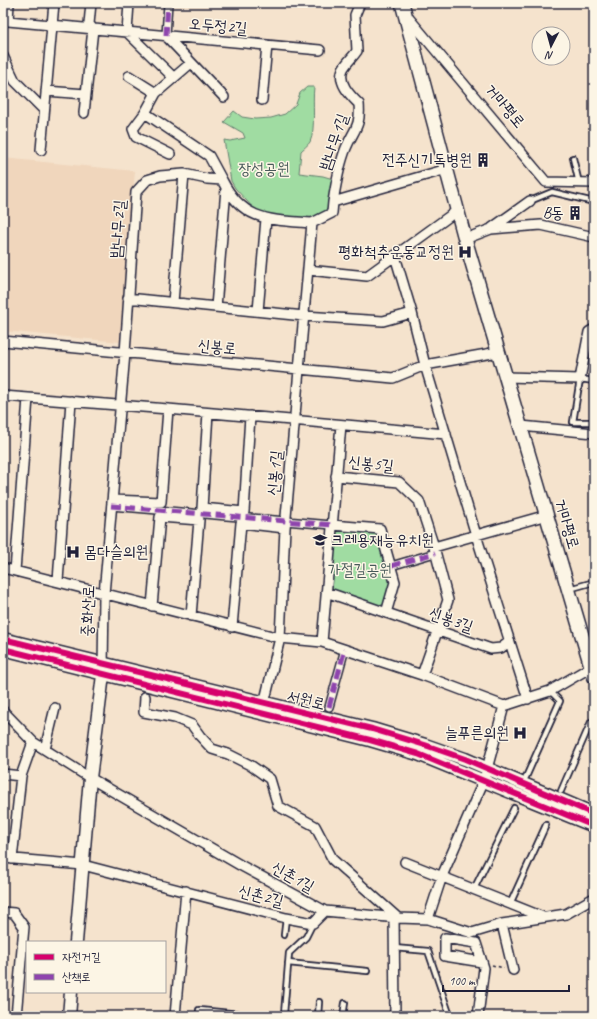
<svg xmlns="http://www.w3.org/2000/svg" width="597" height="1019" font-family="Caveat,'Poor Story',sans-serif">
	<rect width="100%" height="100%" fill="#f5e3cd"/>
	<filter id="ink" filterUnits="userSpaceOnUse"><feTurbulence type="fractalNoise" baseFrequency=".025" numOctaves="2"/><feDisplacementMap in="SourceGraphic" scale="8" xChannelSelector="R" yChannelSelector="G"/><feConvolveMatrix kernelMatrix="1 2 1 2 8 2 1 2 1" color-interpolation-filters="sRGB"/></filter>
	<g filter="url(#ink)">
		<path fill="#f0d6bc" d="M3,158L135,171L120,342L3,331Z"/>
		<path fill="#a0dca2" stroke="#617f6e" d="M307,87H314C312,102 316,129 310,142C308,145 303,149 301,151L299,173L323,176L333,179L329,210L311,219L270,215L255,210L235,188L231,181L224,140L230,141L245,138L243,133L224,122L234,111L242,117L255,119L271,118L285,114L296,104L300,93Z
			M332,525L380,529L395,582L386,613L326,592Z"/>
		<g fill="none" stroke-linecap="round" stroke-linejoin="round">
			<defs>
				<path id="service" d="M573,158L579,183
					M530,201L552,192L594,202
					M594,381L580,379L573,422H594
					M569,589L594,582
					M526,777L560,701L550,691
					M561,791L591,722L594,720
					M474,889L514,808
					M510,904L546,825
					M284,935L286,918
					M394,948L428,951L450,1016
					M288,963L367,971
					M284,1014L289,953L306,937L313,923
					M199,1016V1010L261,1016
					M278,1016L284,1014L290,1016
					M318,1016L319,1002
					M343,1016L345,1003"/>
				<path id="pedestrian" d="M166,36L168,3
					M111,506L332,525
					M391,566L435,553
					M329,707L345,649"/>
				<path id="minor" d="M129,3L127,32L173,77
					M407,16L546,182L594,183
					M3,20L8,21L9,3
					M8,21L320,50
					M166,36L224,97
					M3,56L15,81L44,110
					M129,76L156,93
					M46,91L86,94
					M262,100L267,45
					M84,113L93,29L89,24L91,3
					M145,113L209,156L222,180
					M41,150L54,3
					M170,154L136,137L133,129L145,113L156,93L191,63
					M333,202C336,183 339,165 346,148C354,129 361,127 359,104C351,96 337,83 343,69C346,63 353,57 357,51L355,15L360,3
					M492,228L530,201
					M465,239L491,229L541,225L594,237
					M395,256L412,313L425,365L476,535L528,699
					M308,270L367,276L458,210
					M128,298L304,316L383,321L412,313
					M173,302L184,174
					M216,307L226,189
					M258,311L266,219
					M3,341L393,378L425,365L498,352
					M506,377L580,379L589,332L594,329
					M3,396L168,409L446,434
					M208,413L202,508L244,512L250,416
					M521,426L594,433
					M336,476L399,482L419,501L434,547L448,600L422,675
					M112,500L161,502L168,409
					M332,525L380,529L395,582L386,613
					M434,547L547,515
					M3,568L280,638L322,642L422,675L504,706L550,691L591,667
					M15,571L28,398
					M58,581L71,401
					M326,592L491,649L501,648L509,642
					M152,606L160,517L199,520L191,616
					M232,627L241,523L285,528
					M322,642L341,425
					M103,670L104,594L125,353L136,192L147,180L160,176L184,174L207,179L222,180C243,222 271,220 312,223
					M145,697L144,712L175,718L192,725L200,736L212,749L228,754L250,765L270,779L278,806L315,826L333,860L398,918
					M263,708L280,638L285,528L312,223L332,213L333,202L447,169
					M3,711L33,742L90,778L240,865L325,911L398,918L428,919L472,933L502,924L566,914L594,898
					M45,749L55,708
					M3,774L21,776
					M3,858L83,865L286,918L313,923L325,911
					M12,859L21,776L33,742
					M405,862L543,917
					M3,912L14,913L24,927L16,1016
					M394,917L395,1016
					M428,919L442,876L484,780L504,706
					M502,924L513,970
					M175,1016L186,891
					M478,1016L484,968L476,943L445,938V956L482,962"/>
				<path id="tertiary" d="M3,639L372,729L425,745L465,759L594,814
					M3,649L370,740L418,754L594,826
					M76,942L90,778L103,675
					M69,1016L71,992"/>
				<path id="secondary" d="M402,3L465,239L594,676"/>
			</defs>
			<use href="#service" stroke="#22223b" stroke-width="8"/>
			<use href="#pedestrian" stroke="#22223b" stroke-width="10"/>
			<use href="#minor" stroke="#22223b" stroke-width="12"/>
			<use href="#tertiary" stroke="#22223b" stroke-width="15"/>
			<use href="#secondary" stroke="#22223b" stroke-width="16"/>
			<path stroke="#22223b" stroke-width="1.5" stroke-dasharray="3 3" stroke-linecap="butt" d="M492,965L504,968"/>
			<use href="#service" stroke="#fcf5e5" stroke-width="4.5"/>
			<use href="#pedestrian" stroke="#fcf5e5" stroke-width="7"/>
			<use href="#minor" stroke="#fcf5e5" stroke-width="9"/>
			<use href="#tertiary" stroke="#fcf5e5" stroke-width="12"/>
			<use href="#secondary" stroke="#fcf5e5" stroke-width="13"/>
			<path stroke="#8e44ad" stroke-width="5" stroke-dasharray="10 5" stroke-linecap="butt" d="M166,36L168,3
				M111,506L332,525
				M391,566L435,553
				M329,707L345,649"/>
			<defs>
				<path id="cycleway" d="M3,639L372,729L425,745L465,759L594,814
					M3,649L370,740L418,754L594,826"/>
			</defs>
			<use href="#cycleway" stroke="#fcf5e5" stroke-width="8"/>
			<use href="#cycleway" stroke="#d6006c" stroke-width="6"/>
		</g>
	</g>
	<defs>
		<symbol id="building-bare" viewBox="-9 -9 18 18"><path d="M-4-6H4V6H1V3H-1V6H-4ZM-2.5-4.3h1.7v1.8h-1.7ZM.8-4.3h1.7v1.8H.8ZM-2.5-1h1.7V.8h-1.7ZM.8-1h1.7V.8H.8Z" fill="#22223b" stroke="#fcf5e5" stroke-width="2.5" paint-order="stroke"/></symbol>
		<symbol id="hospital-bare" viewBox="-9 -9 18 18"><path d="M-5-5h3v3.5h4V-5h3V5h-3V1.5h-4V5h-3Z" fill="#22223b" stroke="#fcf5e5" stroke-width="2.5" paint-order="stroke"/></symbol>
		<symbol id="school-bare" viewBox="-9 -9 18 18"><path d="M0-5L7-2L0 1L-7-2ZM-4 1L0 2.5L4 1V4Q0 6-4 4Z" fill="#22223b" stroke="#fcf5e5" stroke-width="2.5" paint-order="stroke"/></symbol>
	</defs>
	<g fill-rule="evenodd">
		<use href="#building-bare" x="473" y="150" width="20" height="20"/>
		<use href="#building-bare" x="565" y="203" width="20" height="20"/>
		<use href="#hospital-bare" x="455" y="242" width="20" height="20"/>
		<use href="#school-bare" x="310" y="530" width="20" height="20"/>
		<use href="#hospital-bare" x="63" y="542" width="20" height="20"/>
		<use href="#hospital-bare" x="510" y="723" width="20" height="20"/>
	</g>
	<g text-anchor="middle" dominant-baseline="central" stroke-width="3" stroke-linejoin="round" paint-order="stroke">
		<g font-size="16" fill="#22223b" stroke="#fcf5e5">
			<text transform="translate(218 26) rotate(5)">오두정2길</text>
			<text transform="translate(505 106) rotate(50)">거마평로</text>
			<text transform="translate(334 142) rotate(-71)">밤나무1길</text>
			<text transform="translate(118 229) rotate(-86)">밤나무2길</text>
			<text transform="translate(217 347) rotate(6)">신봉로</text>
			<text transform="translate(371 464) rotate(6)">신봉5길</text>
			<text transform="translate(275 473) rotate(-85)">신봉1길</text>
			<text transform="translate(567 524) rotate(74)">거마평로</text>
			<text transform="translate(88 611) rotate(-88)">중화산로</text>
			<text transform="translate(451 620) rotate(19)">신봉3길</text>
			<text transform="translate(306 700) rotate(14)">서원로</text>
			<text transform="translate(293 877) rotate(29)">신촌1길</text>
			<text transform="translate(261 896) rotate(15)">신촌2길</text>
		</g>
		<g font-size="16" fill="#22223b" stroke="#fcf5e5" text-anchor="end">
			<text x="472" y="160">전주신기독병원</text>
			<text x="564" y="213">B동</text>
			<text x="454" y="252">평화척추운동교정원</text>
			<text x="331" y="540" text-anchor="start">크레용재능유치원</text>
			<text x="84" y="552" text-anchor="start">몸다슬의원</text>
			<text x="509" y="733">늘푸른의원</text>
		</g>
		<g font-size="16" fill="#485a5a" stroke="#fcf5e5">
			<text x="264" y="169">장성공원</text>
			<text x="360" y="570">가절길공원</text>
		</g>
	</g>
	<rect width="597" height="1019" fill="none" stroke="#fcf5e5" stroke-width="16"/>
	<rect x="8" y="8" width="581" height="1003" fill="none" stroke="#22223b" stroke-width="1.5" filter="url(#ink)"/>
	<rect x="26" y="941" width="140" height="52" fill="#fcf5e5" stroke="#a5a1a1"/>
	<rect x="34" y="954" width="20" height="6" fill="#d6006c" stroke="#a5a1a1"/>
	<text x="62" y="961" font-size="12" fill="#22223b">자전거길</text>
	<rect x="34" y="974" width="20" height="6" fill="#8e44ad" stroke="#a5a1a1"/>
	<text x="62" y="981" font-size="12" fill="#22223b">산책로</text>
	<g transform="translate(551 46) rotate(186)"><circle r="19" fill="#fcf5e5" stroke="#a5a1a1"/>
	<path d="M0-3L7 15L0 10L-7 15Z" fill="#22223b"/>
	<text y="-6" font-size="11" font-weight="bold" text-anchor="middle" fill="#22223b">N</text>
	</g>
	<path d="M443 985v6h126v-6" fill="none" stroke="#22223b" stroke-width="2"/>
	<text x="449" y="985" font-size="12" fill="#22223b" stroke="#fcf5e5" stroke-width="3" paint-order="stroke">100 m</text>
</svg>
